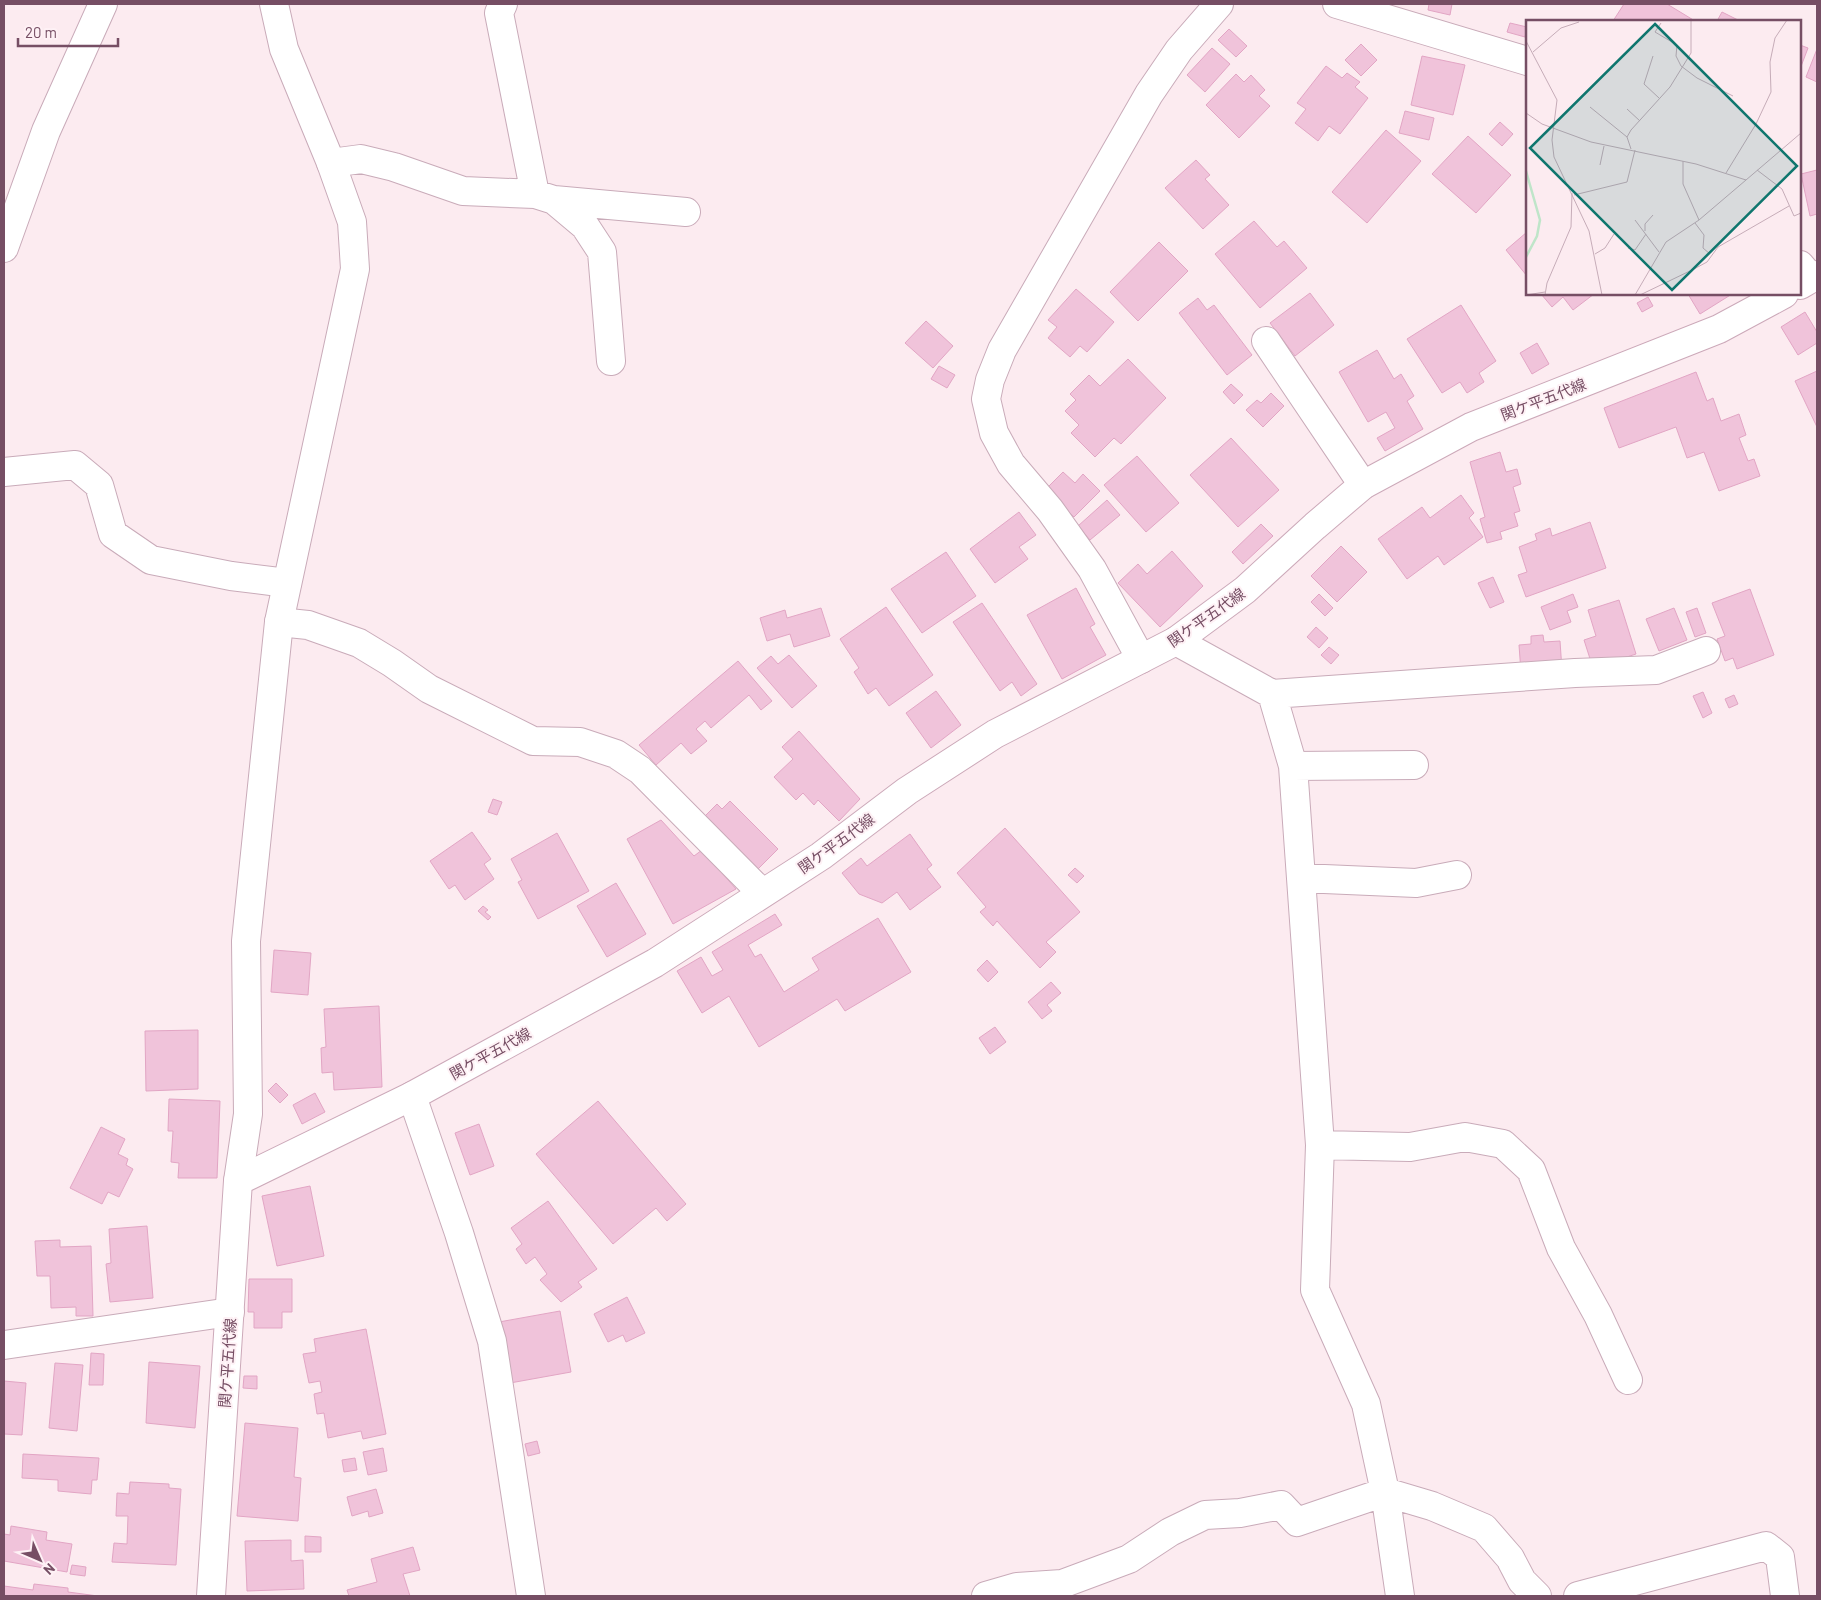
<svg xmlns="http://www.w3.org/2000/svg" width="1821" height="1600" font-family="Barlow,'Noto Sans JP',sans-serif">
	<rect width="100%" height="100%" fill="#fcebf0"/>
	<path fill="#f0c3da" stroke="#e2a5c4" d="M1429,4H1452L1450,15L1428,10Z
		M1624,4H1667L1695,21H1613Z
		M1722,12L1740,21H1717Z
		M1510,23L1527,27L1525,37L1507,32Z
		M1229,29L1247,46L1236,57L1218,40Z
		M1361,44L1377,60L1361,76L1345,60Z
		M1800,45L1808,48L1800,69Z
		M1212,48L1230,64L1205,92L1187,75Z
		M1817,49V82L1806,77Z
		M1422,56L1465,65L1453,115L1411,105Z
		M1326,66L1342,78L1347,73L1360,82L1355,87L1368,98L1340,134L1329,126L1318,141L1295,123L1306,109L1297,103Z
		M1236,74L1244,82L1251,75L1265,90L1259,96L1270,106L1239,138L1206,105Z
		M1405,111L1434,118L1429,140L1399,133Z
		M1500,122L1513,134L1502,146L1489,134Z
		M1386,130L1421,161L1367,223L1332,192Z
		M1468,136L1511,175L1476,213L1432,174Z
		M1196,160L1210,175L1205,179L1229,205L1203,229L1165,188Z
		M1817,170V214L1810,216L1801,174Z
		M1254,221L1277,247L1284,241L1307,268L1260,308L1215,254Z
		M1527,232V276L1506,250Z
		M1159,242L1188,271L1138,321L1110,292Z
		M1076,289L1114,322L1087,352L1080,346L1070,357L1048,338L1057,327L1048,320Z
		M1310,293L1334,325L1295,356L1270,323Z
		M1541,294H1594L1573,310L1563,297L1552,307Z
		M1688,294H1732L1700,314Z
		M1648,297L1653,306L1642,312L1637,303Z
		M1198,298L1207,310L1214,305L1252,355L1227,375L1179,313Z
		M1461,305L1496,361L1479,373L1484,382L1467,393L1460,382L1442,393L1407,339Z
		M1805,312L1817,332V343L1798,355L1781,327Z
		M926,321L953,346L933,368L905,343Z
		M1537,343L1549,364L1532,374L1520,353Z
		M1377,350L1394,379L1401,374L1414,396L1407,401L1423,429L1385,451L1377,438L1395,428L1386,412L1368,422L1339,372Z
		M1128,359L1166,398L1121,444L1114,438L1095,457L1071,433L1079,425L1065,411L1076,400L1070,394L1089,375L1100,386Z
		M939,366L955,375L947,388L931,379Z
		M1817,371V427L1795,381Z
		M1696,372L1707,401L1713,398L1721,421L1739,414L1746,435L1739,438L1748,461L1754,459L1760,476L1719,491L1704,452L1687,458L1676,427L1619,448L1604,408Z
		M1231,384L1243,395L1234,404L1223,392Z
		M1271,393L1284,406L1263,427L1246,410L1257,400L1261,403Z
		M1231,438L1279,490L1238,527L1190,475Z
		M1500,452L1506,472L1517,469L1521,484L1513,487L1520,511L1514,513L1518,526L1500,532L1502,539L1487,543L1480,519L1485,517L1470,462Z
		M1137,456L1179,503L1146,532L1104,485Z
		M1063,472L1075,483L1083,474L1100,491L1074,517L1046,489Z
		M1461,495L1474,513L1469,518L1483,537L1444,565L1438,556L1407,579L1378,539L1422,507L1430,518Z
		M1107,500L1120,515L1090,540L1078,526Z
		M1019,512L1036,535L1019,547L1028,559L995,583L970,549Z
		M1590,522L1606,568L1526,597L1518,575L1527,572L1519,547L1537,540L1535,534L1550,528L1552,536Z
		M1261,524L1273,536L1243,564L1232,552Z
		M1341,546L1367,572L1337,602L1311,576Z
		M1172,551L1203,586L1160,627L1118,583L1138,564L1147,574Z
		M946,552L976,596L922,633L891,589Z
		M1493,577L1504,602L1490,608L1478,583Z
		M1076,588L1095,624L1090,627L1106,655L1062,679L1027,615Z
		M1750,589L1774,655L1737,669L1733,658L1725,661L1717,639L1725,636L1712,603Z
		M1319,594L1333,608L1325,616L1311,602Z
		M1573,594L1578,607L1567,611L1571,622L1550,630L1541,607Z
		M1619,600L1636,654L1593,668L1584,640L1596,636L1588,610Z
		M982,603L1037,684L1021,696L1012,682L1000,691L953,622Z
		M886,607L933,675L889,706L876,688L868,694L854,672L859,668L840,639Z
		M821,608L830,636L794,647L790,634L767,641L760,618L785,610L787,618Z
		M1674,608L1687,640L1659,651L1646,619Z
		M1697,608L1706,633L1695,637L1686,612Z
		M1316,627L1328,638L1319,648L1307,637Z
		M1543,635L1544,642L1560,641L1562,670L1521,672L1519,645L1531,644V636Z
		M1329,647L1339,655L1331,664L1321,655Z
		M789,655L817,686L792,708L757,668L771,656L778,664Z
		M738,661L772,701L761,710L749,695L711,728L705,721L696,729L707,741L691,754L681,743L656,765L639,745Z
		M936,691L961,725L931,748L906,713Z
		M1703,692L1712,713L1703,718L1693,696Z
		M1734,695L1738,704L1729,708L1725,699Z
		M799,731L860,799L839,821L818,800L814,805L803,793L796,800L774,777L793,759L782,747Z
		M493,799L502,802L497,815L488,812Z
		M730,801L778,849L753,874L700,821L717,804L722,809Z
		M661,820L694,856L702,850L736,889L673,924L627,839Z
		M1005,828L1080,912L1046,942L1056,952L1040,968L997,921L993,926L980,912L986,907L957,873Z
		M472,832L491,859L484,864L494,879L465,900L455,885L449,889L430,861Z
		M557,833L589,891L538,919L518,882L522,880L511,859Z
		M910,834L932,865L927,869L941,887L910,910L897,892L882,903L859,894L842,873L861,858L867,866Z
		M1075,868L1084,876L1077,883L1068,875Z
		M616,883L646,934L607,957L577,906Z
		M483,906L488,910L485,912L491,917L488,920L478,911Z
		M775,914L782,925L748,945L755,957L761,954L784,992L819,970L812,958L878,918L911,972L845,1011L837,999L759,1047L729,996L702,1013L677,971L701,957L712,976L723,970L712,952Z
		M274,950L311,953L308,995L271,992Z
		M987,960L998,972L988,982L977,970Z
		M1051,982L1061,993L1047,1005L1052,1011L1042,1019L1028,1002Z
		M379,1006L382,1087L334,1090L333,1072L322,1073L321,1048L326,1047L324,1009Z
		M995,1027L1006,1042L990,1054L979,1038Z
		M198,1030V1089L146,1091L145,1031Z
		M276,1083L288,1095L280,1103L268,1091Z
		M315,1093L325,1112L302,1124L293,1105Z
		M169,1099L220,1101L217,1178H178L179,1163L171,1162L173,1131H168Z
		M598,1101L686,1204L667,1221L656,1208L613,1244L536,1154Z
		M479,1124L494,1166L470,1175L455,1133Z
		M101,1127L125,1139L118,1154L128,1159L126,1165L133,1169L119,1197L108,1192L102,1204L70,1188Z
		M310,1186L324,1256L277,1266L262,1196Z
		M548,1201L597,1269L578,1282L582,1287L561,1302L540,1280L547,1274L535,1257L526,1264L516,1249L522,1244L511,1228Z
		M147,1226L153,1298L110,1302L106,1264L111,1263L109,1229Z
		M60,1240V1247L91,1246L93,1316H76V1307L51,1308L50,1276H37L35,1241Z
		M249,1279H292V1312H282V1328H254V1312H248Z
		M627,1297L645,1333L626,1342L623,1335L608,1342L594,1314Z
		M560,1311L571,1372L510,1383L499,1322Z
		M366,1329L386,1434L363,1439L361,1431L328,1438L324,1413L317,1414L314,1394L322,1392L320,1381L309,1383L303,1354L316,1352L314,1339Z
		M91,1353L104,1354L103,1385H89Z
		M149,1362L200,1366L195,1428L146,1423Z
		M55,1363L83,1365L77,1431L49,1428Z
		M244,1376H257V1389L243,1388Z
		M4,1381L26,1383L22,1435L4,1434Z
		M245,1423L298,1428L294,1477L301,1478L298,1521L237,1516Z
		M537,1441L540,1453L528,1456L525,1444Z
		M383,1448L387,1471L368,1475L363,1452Z
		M23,1454L99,1458L97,1480H92L91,1494L58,1491V1480L22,1478Z
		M355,1458L357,1470L344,1472L342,1460Z
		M130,1482L169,1484V1488L181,1489L176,1565L112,1562L114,1543L127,1544L128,1516H116L117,1493L129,1494Z
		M376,1489L383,1513L369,1517L368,1511L352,1516L347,1497Z
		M11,1526L47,1532L46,1540L72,1544L67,1572L4,1561V1534L10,1535Z
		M305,1536L321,1537V1552H305Z
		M291,1540V1561L303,1560L304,1589L247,1591L245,1541Z
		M413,1547L420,1570L403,1574L410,1596H349L347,1590L377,1582L371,1559Z
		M72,1565L86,1567L85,1576L70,1574Z
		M34,1584L68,1588V1592L98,1596H4V1586L33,1590Z"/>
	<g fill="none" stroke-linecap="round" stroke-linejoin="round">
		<defs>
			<path id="minor" d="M503,4L499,13L535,194
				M331,163L361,159L394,167L463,191L535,194L554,200L686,212
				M554,200L585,226L602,252L611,361
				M4,248L46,131L103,4
				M1266,341L1363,485
				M4,472L75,465L99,485L113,534L151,560L231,576L287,583
				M279,622L308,625L359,643L392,663L429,689L533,741L580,742L616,754L640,770L762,893
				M1176,641L1272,694L1293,766L1320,1145L1315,1290L1366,1404L1385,1492L1400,1596
				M1141,659L1092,569L1050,510L1011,464L994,433L986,399L990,380L1002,350L1149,94L1179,50L1219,4
				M1272,694L1575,673L1656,670L1706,651
				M1293,766L1414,765
				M1301,878L1416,883L1457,875
				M412,1096L459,1233L492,1341L531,1596
				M1320,1145L1410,1147L1465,1137L1503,1144L1531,1170L1561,1248L1598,1315L1628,1380
				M4,1345L230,1312
				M986,1596L1017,1587L1062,1584L1129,1559L1170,1532L1205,1515L1240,1513L1281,1505L1297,1522L1385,1492L1432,1506L1484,1528L1510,1558L1522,1581L1537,1596
				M1578,1596L1766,1546L1780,1557L1785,1596"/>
			<path id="tertiary" d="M1337,4L1527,61
				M1800,265L1811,278
				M238,1181L248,1114L246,941L279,622L355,269L352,222L331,163L284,49L274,4"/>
			<path id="secondary" d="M1800,285L1817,275
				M211,1596L238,1181L412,1096L655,963L821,856L907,791L995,734L1176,641L1245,590L1315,526L1363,485L1471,427L1719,329L1784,294"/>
		</defs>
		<use href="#minor" stroke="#c9abb9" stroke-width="30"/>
		<use href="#tertiary" stroke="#c9abb9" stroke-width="30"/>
		<use href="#secondary" stroke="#cca9b9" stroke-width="30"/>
		<use href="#minor" stroke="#fff" stroke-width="28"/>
		<use href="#tertiary" stroke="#fff" stroke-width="28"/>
		<use href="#secondary" stroke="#fff" stroke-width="28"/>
	</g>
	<g text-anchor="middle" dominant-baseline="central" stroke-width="4" stroke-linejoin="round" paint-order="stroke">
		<g font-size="15" fill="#764e64" stroke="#fef1f5">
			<text transform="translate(1543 399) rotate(-21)">関ケ平五代線</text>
			<text transform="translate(1206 617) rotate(-35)">関ケ平五代線</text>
			<text transform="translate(836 843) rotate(-36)">関ケ平五代線</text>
			<text transform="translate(490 1053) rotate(-29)">関ケ平五代線</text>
			<text transform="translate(227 1363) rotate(-86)">関ケ平五代線</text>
		</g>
	</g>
	<g transform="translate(1526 20)">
		<rect width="275" height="275" fill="#fcebf0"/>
		<path fill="none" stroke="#bfe5c9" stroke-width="2.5" d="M0,151L14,200L11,216L0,237"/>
		<path fill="none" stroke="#c6acb8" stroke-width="1" d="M135,3L129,12L151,25L150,36L155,46L171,58L207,76M0,21L31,80L26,120L28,137L63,211L76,275M7,32L35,8L53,2M127,36L118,64L133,78M64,87L101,117M101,89L114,101M0,93L16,104L65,122L170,144L220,160L275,113M105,129L101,117L105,110L144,67L165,33V0M157,141V164L173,200M74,145L78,126M231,150L256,169L268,196L275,193M200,153L230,104L245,72L244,42L249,18L261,0M48,175L101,162L109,130M109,200L133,232M169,203L178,215L177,228L184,234M119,211V204L127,195M102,228L109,230L120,214M69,234L79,228L88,214M0,275L19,272M19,275L21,263L45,207L46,173M109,275L140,222L173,200L220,160M114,275L168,249L181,242L192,227L263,186"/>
		<path fill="#0f766e" fill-opacity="0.15" stroke="#0f766e" stroke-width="2.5" d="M129,4L271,146L146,270L4,128Z"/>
		<rect width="275" height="275" fill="none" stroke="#764e64" stroke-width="2.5"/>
	</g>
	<rect width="1821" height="1600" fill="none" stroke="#764e64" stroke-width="10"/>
	<g transform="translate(40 1560) rotate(135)" stroke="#fef1f5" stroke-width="4" paint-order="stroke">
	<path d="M0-4L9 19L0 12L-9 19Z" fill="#764e64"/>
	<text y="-8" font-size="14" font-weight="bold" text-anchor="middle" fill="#764e64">N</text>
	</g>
	<path d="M18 38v8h100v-8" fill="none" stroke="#764e64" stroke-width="2.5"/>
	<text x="25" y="38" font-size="15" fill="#764e64" stroke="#fef1f5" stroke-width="4" paint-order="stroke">20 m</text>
</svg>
